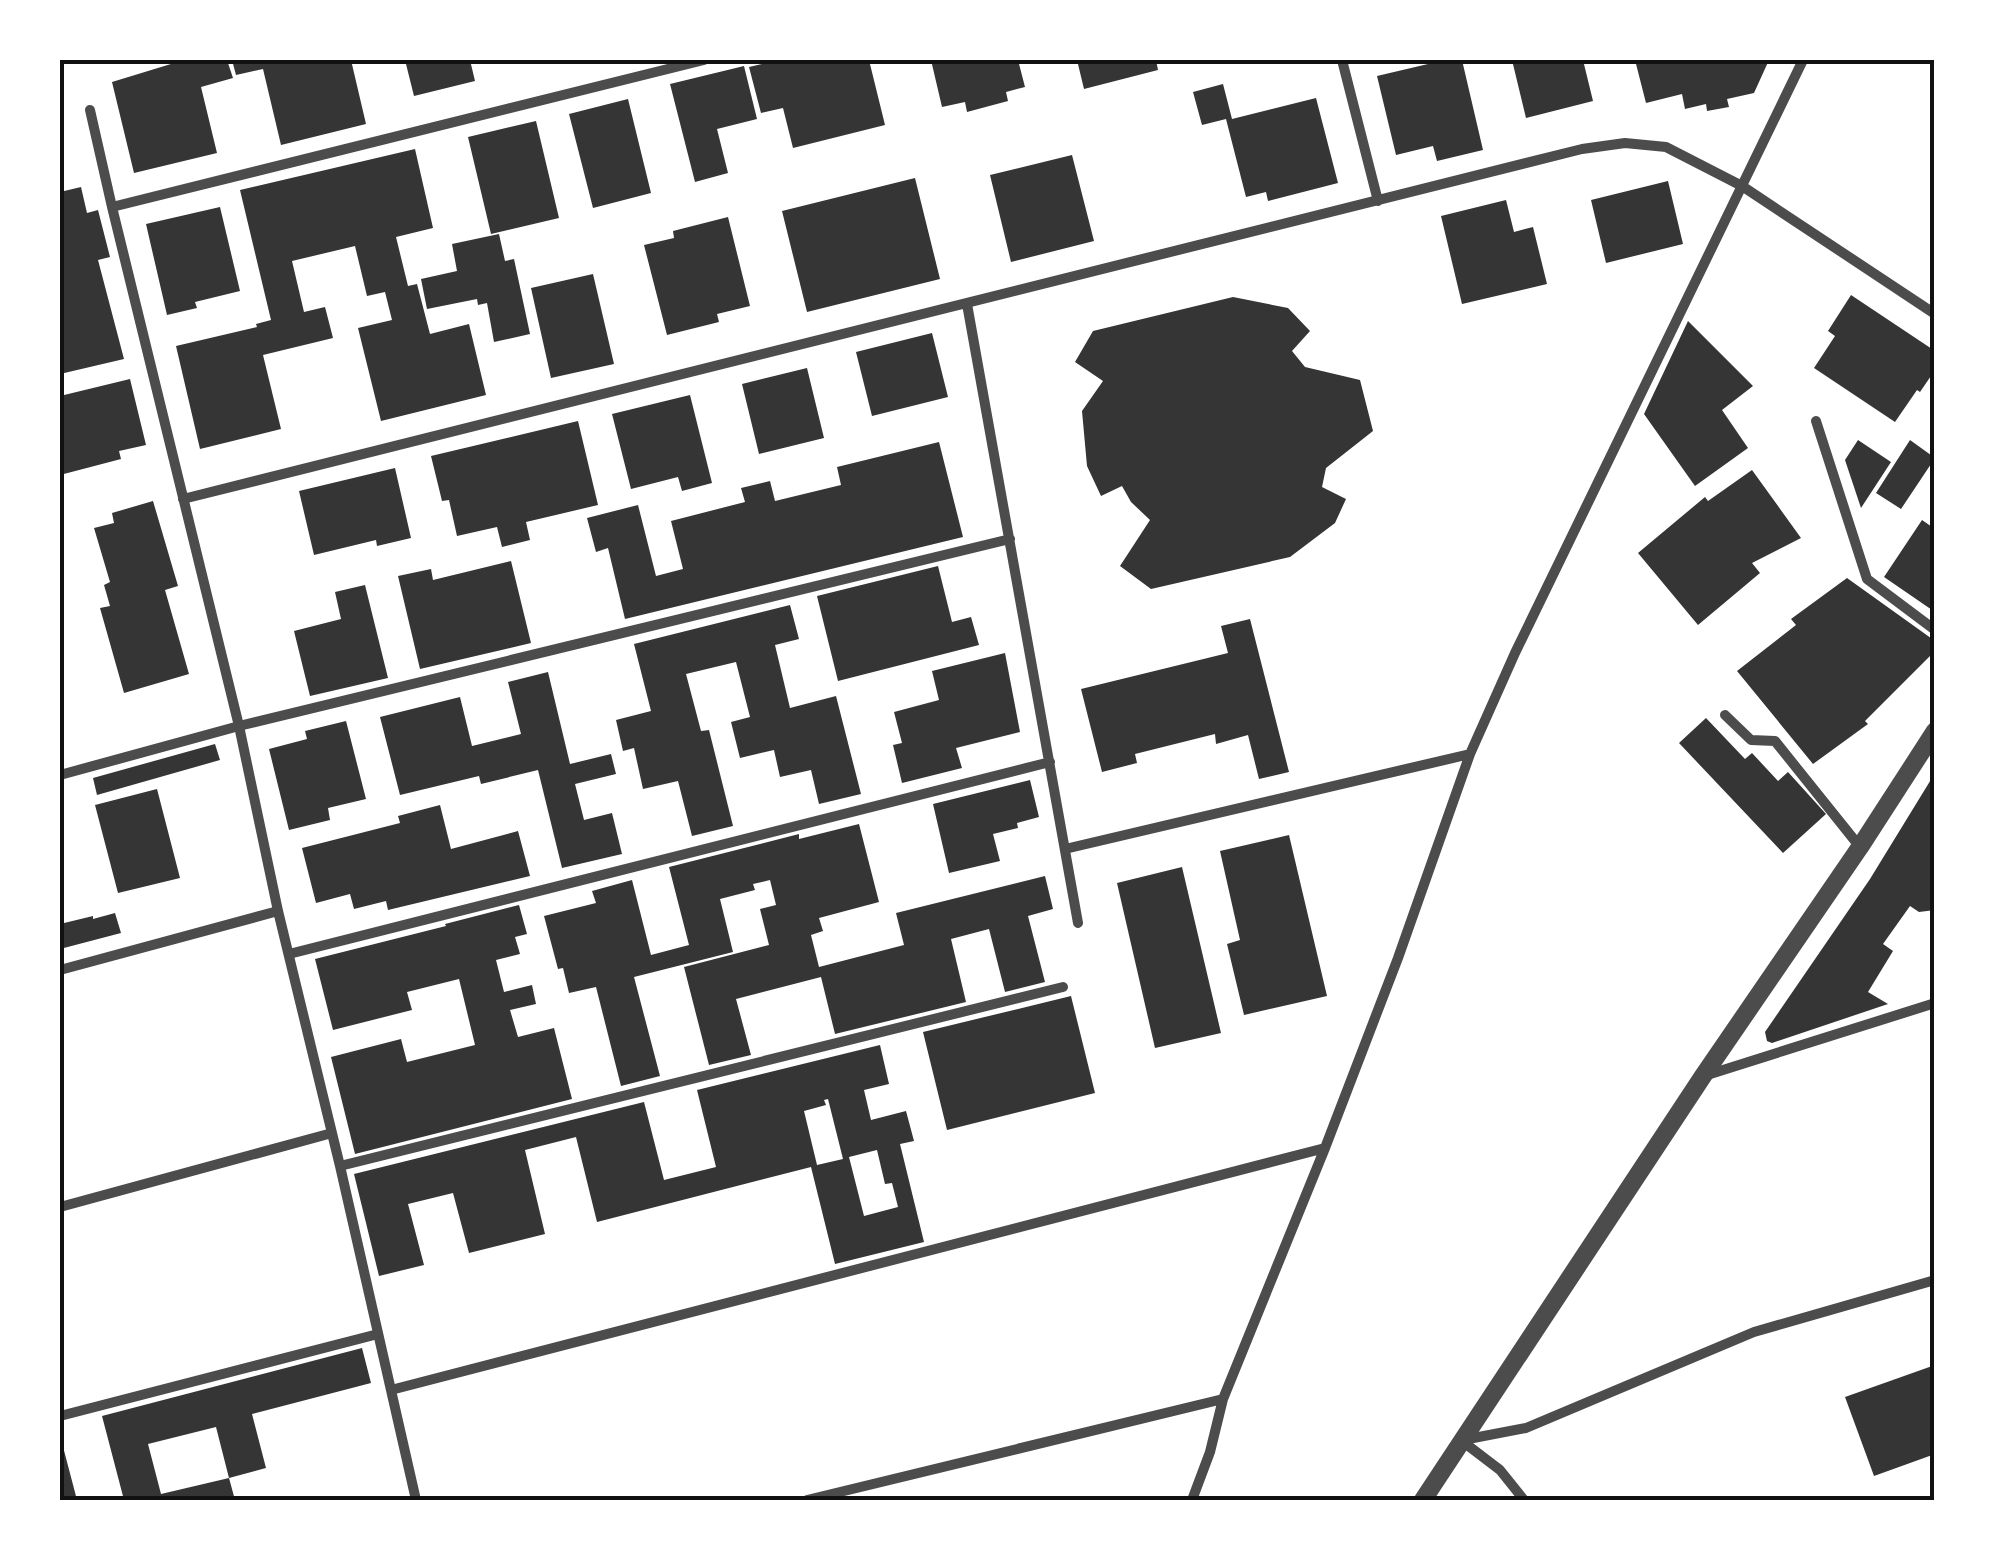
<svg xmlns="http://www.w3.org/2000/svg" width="1995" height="1560" font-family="'PT Sans',sans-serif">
	<rect width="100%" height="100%" fill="#fff"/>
	<path fill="#353535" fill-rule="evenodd" d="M184,60H227L233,78L201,87L217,153L134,173L112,82Z
		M232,60H351L366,124L281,145L263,69L236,75Z
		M405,60H470L475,81L414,96Z
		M778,60H869L885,125L793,148L783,108L761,113L749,67Z
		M931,60H1018L1025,87L1006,92L1008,101L967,112L965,102L942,107Z
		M1077,60H1156L1158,70L1084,89Z
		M1445,60H1462L1483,150L1437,161L1433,146L1396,155L1377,76Z
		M1512,60H1583L1593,101L1526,118Z
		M1635,60H1769L1754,93L1727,99L1729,107L1707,111L1706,104L1685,109L1682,94L1646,103Z
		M744,66L757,119L717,129L728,173L695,182L670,84Z
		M1223,84L1232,119L1316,98L1338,183L1268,201L1266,192L1246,197L1226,119L1202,125L1193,92Z
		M628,99L651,193L593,208L569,114Z
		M536,121L559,218L491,234L468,137Z
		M415,149L433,228L396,237L408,286L417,284L430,334L469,324L486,395L381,421L358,328L392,320L385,292L367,296L355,246L292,261L304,312L325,307L333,338L263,355L281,429L200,449L176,346L257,327L256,324L271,320L240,190Z
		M1072,155L1094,241L1011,262L990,175Z
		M915,178L940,279L807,312L782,211Z
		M1668,181L1683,244L1606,263L1591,200Z
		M81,187L87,213L98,210L110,257L98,260L124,359L60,374V192Z
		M1506,200L1514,232L1533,227L1547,284L1462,304L1441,216Z
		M220,207L240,291L195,302L197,308L167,315L146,224Z
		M728,217L750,306L717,314L719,322L667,335L644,245L674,238L673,231Z
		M499,234L505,261L514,259L530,334L494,342L487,303L478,305L477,299L427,309L421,279L457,271L452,244Z
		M593,274L614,364L551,378L531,288Z
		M1851,295L1935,351V370L1920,392L1917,390L1895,422L1814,368L1835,336L1828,331Z
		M1233,297L1288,308L1310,331L1292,351L1305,367L1360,380L1373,431L1326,468L1322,487L1346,499L1335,523L1290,557L1151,589L1120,566L1150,520L1131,502L1122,486L1101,496L1087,466L1082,411L1103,381L1075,362L1093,331Z
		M1688,321L1753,386L1722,410L1748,448L1695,486L1644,414Z
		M932,333L948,397L872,416L856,352Z
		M807,368L824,438L759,454L742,384Z
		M130,379L146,445L119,451L121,459L60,475V396Z
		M690,395L712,483L682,491L678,477L631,489L612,414Z
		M578,421L598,505L526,522L530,540L502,547L497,527L457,536L449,500L442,501L431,456Z
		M1858,440L1891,462L1861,508L1845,460Z
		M1910,440L1935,458L1901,509L1876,493Z
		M939,442L963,537L625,619L608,548L596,552L587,518L638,505L656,576L683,569L671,521L745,502L741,488L770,481L775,501L841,485L837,467Z
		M395,468L411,538L377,546L376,540L314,555L299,491Z
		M1752,470L1801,538L1752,563L1760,573L1698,625L1638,553L1705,497L1708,501Z
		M153,501L178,586L165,590L189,674L124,693L100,608L110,606L104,585L110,582L94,528L114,523L112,513Z
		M1922,520L1935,529V612L1884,577Z
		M511,561L531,643L420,669L398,576L431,569L433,580Z
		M938,566L952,622L971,617L979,645L838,681L817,596Z
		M1847,578L1935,641V651L1865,721L1868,724L1813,764L1737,671L1796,625L1791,619Z
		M365,585L388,678L310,696L294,631L341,619L335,592Z
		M790,605L799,639L775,645L790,708L836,696L861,794L819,804L811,770L780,777L774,750L740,758L731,722L750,717L736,662L686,674L701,731L709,730L733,826L692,836L678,781L643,789L634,748L623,751L616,720L651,711L634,644Z
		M1250,619L1289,772L1259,779L1248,735L1216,744L1215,734L1135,754L1137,763L1102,772L1081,689L1228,653L1221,626Z
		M1005,653L1020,732L956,748L962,768L902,783L893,745L902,743L894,712L939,700L932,671Z
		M548,672L570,764L611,754L616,774L575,784L584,820L612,813L622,854L562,868L538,770L481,784L479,776L400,795L380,717L460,697L472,746L521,734L508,682Z
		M1706,718L1745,759L1752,753L1778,781L1788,772L1826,814L1783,853L1679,743Z
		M346,721L366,799L328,808L330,820L289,830L269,749L307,739L305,731Z
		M215,744L220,760L97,795L93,778Z
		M1935,773V910L1919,912L1910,906L1883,944L1893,951L1868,992L1888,1004L1772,1043L1767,1041L1765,1032L1870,879Z
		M1030,780L1039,817L1017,823L1018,828L993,834L1000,861L949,873L933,804Z
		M157,789L180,878L118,893L95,805Z
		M440,805L451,849L518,831L530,876L388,910L386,901L354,909L350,894L316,903L302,848L400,823L398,816Z
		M859,824L879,902L819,918L823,931L811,935L819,967L904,945L896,913L1045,876L1053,909L1028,916L1045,982L1005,992L989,929L951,939L966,1002L835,1034L821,977L736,999L751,1055L709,1065L684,967L769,945L760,909L776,905L770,880L753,884L755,890L720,899L733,952L634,977L660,1076L621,1086L596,987L569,993L563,968L558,969L544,916L596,903L592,891L632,880L651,955L689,945L669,867L799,834V839Z
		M1289,835L1327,996L1244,1015L1227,944L1240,940L1220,851Z
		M1182,867L1221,1033L1155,1048L1117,883Z
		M519,905L527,934L515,937L520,954L496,960L504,992L532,985L536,1004L510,1010L518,1037L554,1028L572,1099L355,1154L331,1057L401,1039L407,1062L475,1045L459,979L407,992L412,1010L333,1030L315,959L446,926L445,924Z
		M115,913L121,933L60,949V924L93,916V919Z
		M1071,996L1095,1093L947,1130L923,1032Z
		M880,1045L889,1084L864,1090L871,1120L906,1111L914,1141L900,1144L924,1242L835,1264L811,1167L597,1222L576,1137L525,1150L545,1234L469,1253L453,1193L408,1204L424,1265L379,1276L354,1174L644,1102L664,1180L716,1167L697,1090ZM828,1099L843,1159L817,1165L804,1111L826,1105L824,1100ZM877,1150L885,1184L892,1183L898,1207L864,1216L849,1157Z
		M362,1348L371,1383L252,1414L266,1468L229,1478L235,1500H124L102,1416ZM216,1427L229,1478L161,1494L148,1444Z
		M1935,1365V1454L1874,1476L1845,1397Z
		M60,1439H61L77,1500H60Z"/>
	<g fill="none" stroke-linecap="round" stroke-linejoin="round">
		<path stroke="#4c4c4c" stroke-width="10" d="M1342,60L1378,201
			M90,110L112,207L239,726L278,911L340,1166L416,1500
			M112,207L704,60
			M967,304L1078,923
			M1816,421L1867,579L1935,630
			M183,499L1582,149L1625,143L1666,147L1742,186L1935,314
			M1725,715L1751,740L1775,741L1860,847
			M60,775L239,726L1010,539
			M1065,849L1470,754
			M289,954L1050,762
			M60,970L278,911
			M1704,1076L1935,1003
			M340,1166L1063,987
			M60,1207L332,1133
			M391,1390L1325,1148
			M60,1416L378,1334
			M1463,1440L1526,1428L1754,1332L1935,1280
			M1462,1441L1500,1470L1524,1500
			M807,1500L1223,1399
			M1192,1500L1210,1452L1223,1399L1325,1148L1398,958L1470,754L1515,653L1803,60"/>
		<path stroke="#4c4c4c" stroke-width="18" d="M1423,1500L1703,1076L1860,847L1935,731"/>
	</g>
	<rect width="1995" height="1560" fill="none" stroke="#ffffff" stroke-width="125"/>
	<rect x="62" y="62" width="1870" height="1436" fill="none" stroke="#111" stroke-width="4"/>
</svg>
